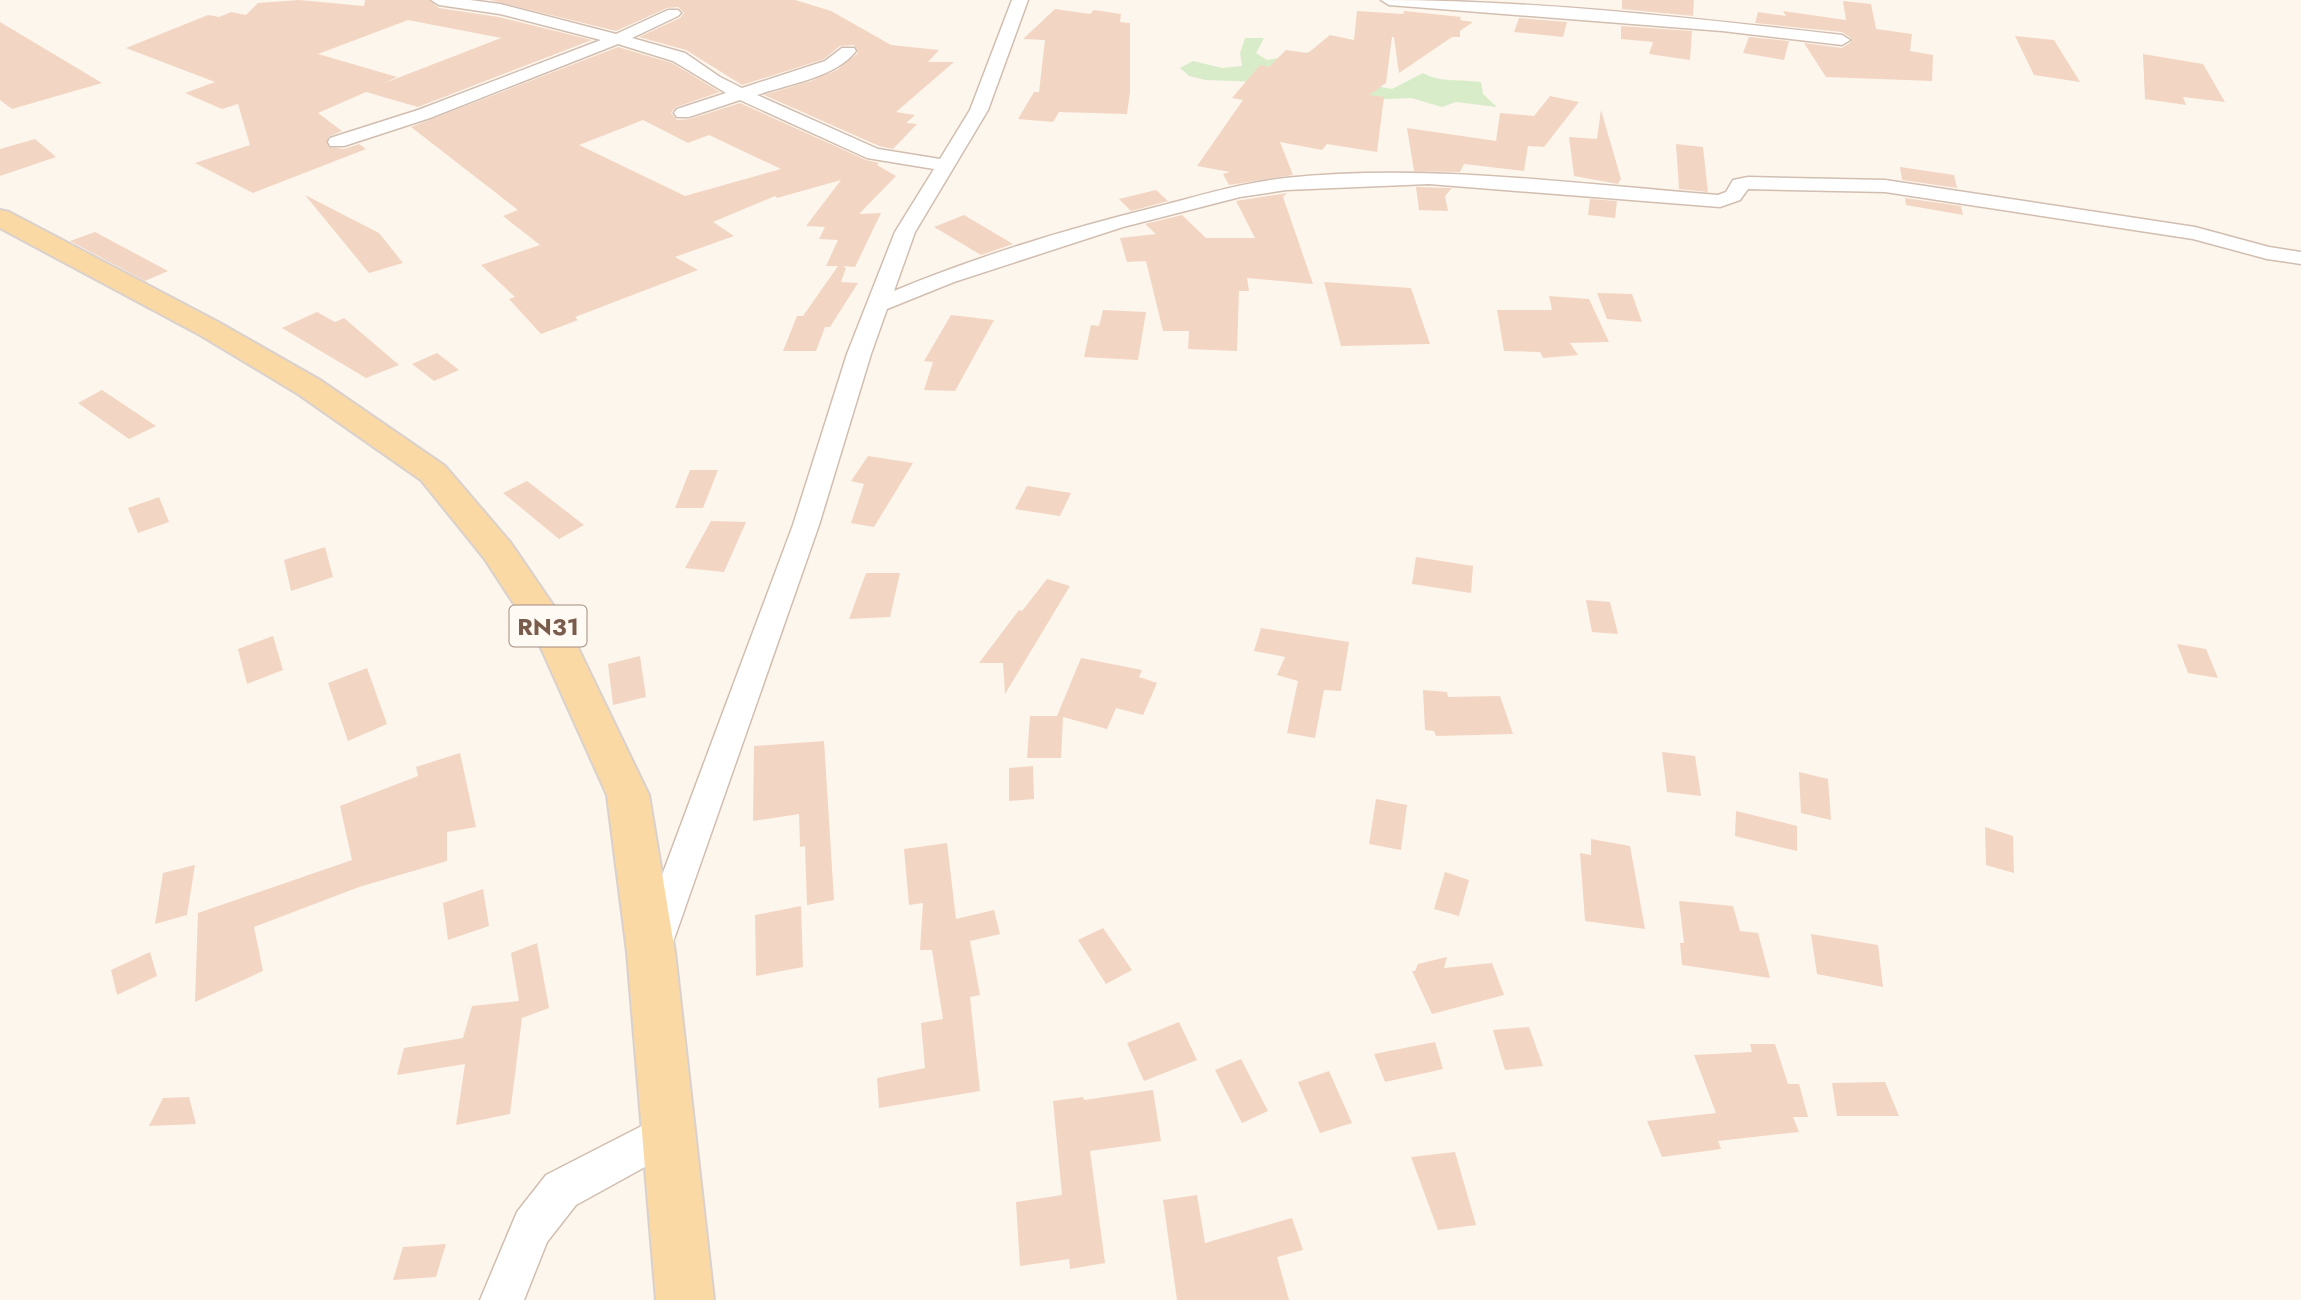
<svg xmlns="http://www.w3.org/2000/svg" width="2301" height="1300" font-family="Jost,sans-serif">
	<rect width="100%" height="100%" fill="#fdf6ec"/>
	<path fill="#d8ecc9" d="M1245,38H1264L1256,53L1267,60L1310,52L1370,85L1392,89L1423,73C1441,83 1460,79 1481,82L1483,94L1497,107L1456,102L1442,107L1411,98L1367,100L1263,82L1205,80L1189,76L1180,68L1193,61L1222,68L1242,66L1240,53Z"/>
	<path fill="#f3d5c3" fill-rule="evenodd" d="M299,0L364,6L365,0H429L439,8L499,17L592,40L418,107L366,92L318,113L342,131L328,137V147L344,149L359,144L366,149L253,193L195,163L250,145L238,104L222,109L185,93L215,82L126,48L208,15L219,17L231,12L246,15L258,3ZM408,20L501,38L382,84L397,77L318,54Z
		M490,0H795L831,11L891,45L939,50L928,62H954L896,112L915,115L906,123L917,124L893,149L879,146L764,95L811,81L837,70L858,53L854,45L840,46L824,59L742,85L686,50L639,37L680,18L684,13L678,7L667,8L616,31Z
		M1622,0H1694L1693,16L1622,9Z
		M1843,1L1871,4L1876,29L1912,34L1910,51L1933,55L1932,81L1826,77L1804,43L1842,48L1851,42V38L1842,32L1755,23L1758,12L1786,16L1783,11L1846,20Z
		M1055,9L1090,14L1094,10L1121,14L1120,22L1130,23V92L1127,114L1059,112L1053,122L1018,119L1034,92H1039L1045,40L1023,39Z
		M1357,11L1403,14L1404,11L1461,17L1460,20L1473,22L1460,31V37H1452L1399,73L1394,37H1392L1386,83L1369,95L1384,97L1377,152L1327,144L1322,150L1280,142L1293,175L1229,185L1223,174L1230,172L1197,166L1243,100L1232,98L1260,65L1269,67L1286,50L1308,53L1330,35L1354,40Z
		M1519,18L1567,22L1563,37L1514,32Z
		M0,22L102,83L12,109L0,100Z
		M1621,26L1692,31L1690,60L1649,54L1653,42L1621,39Z
		M2015,36L2054,40L2080,82L2034,75Z
		M1749,37L1789,41L1784,60L1743,53Z
		M618,47L672,63L720,92L676,107L671,113L677,120L690,119L740,103L866,160L879,163L877,165L896,176L859,214L881,213L855,267L843,266L846,268L841,282L858,283L830,327H825L816,351H783L797,316H803L838,266H826L838,240L819,239L825,227L806,226L841,180L777,198L775,196L713,222L734,236L675,257L698,270L575,317L578,320L541,334L509,299L515,297L481,265L540,245L503,216L518,210L411,127ZM643,120L688,143L709,135L781,169L685,196L579,145Z
		M2143,54L2203,64L2225,102L2183,97L2186,105L2145,99Z
		M1550,96L1579,102L1544,147L1528,146L1524,171L1464,164L1460,172L1414,171L1407,128L1496,141L1500,113L1534,116Z
		M1601,110L1621,179L1618,184L1574,176L1569,137L1597,139Z
		M35,139L56,157L0,176V149Z
		M1676,144L1703,147L1708,192L1679,189Z
		M1900,167L1954,175L1957,188L1902,180Z
		M1416,187L1452,188L1445,196L1448,211L1419,210Z
		M1156,190L1168,201L1131,211L1119,199Z
		M1287,193L1283,197L1313,284L1247,278L1249,291H1239L1237,351L1188,349L1189,331H1163L1146,261L1127,262L1120,238L1156,234L1145,224L1182,215L1206,238H1255L1236,201Z
		M305,195L379,233L403,263L369,273Z
		M1905,198L1961,206L1963,215L1906,205Z
		M1590,199L1617,201L1615,218L1588,215Z
		M964,215L1013,244L981,255L934,227Z
		M95,232L168,271L145,281L70,241Z
		M1324,282L1411,288L1430,344L1341,346Z
		M1597,293L1632,294L1642,322L1607,319Z
		M1549,296L1589,299L1609,342L1570,343L1578,355L1543,358L1540,352L1504,351L1497,310H1552Z
		M1103,310L1146,312L1138,360L1084,357L1091,325L1099,326Z
		M317,312L335,322L344,318L399,365L366,378L282,328Z
		M951,315L994,320L955,391L924,390L933,362L924,361Z
		M437,353L459,370L434,381L412,364Z
		M102,390L156,426L129,439L78,403Z
		M868,456L913,463L874,527L851,523L864,484L851,481Z
		M690,470H718L703,508H675Z
		M527,481L584,525L559,539L503,493Z
		M1027,486L1071,493L1060,516L1015,509Z
		M159,497L169,522L138,533L128,508Z
		M711,521L746,522L724,572L685,568Z
		M325,547L333,577L291,591L284,560Z
		M1416,557L1473,566L1471,593L1412,584Z
		M866,573H900L890,617L849,619Z
		M1047,579L1070,586L1005,694L1003,663H979L1019,610L1022,611Z
		M1586,600L1610,602L1618,634L1592,632Z
		M1261,628L1349,642L1341,691L1324,690L1315,738L1287,733L1298,681L1277,675L1285,657L1254,651Z
		M273,636L283,670L247,684L238,649Z
		M2177,644L2206,649L2218,678L2188,673Z
		M640,656L646,697L613,705L608,664Z
		M1081,658L1142,670L1139,677L1157,683L1143,715L1116,708L1107,729L1063,717L1061,758H1027L1030,716H1057Z
		M367,668L387,724L348,741L328,683Z
		M1423,690L1447,692L1448,697L1500,696L1513,734L1436,736L1434,731L1425,730Z
		M824,741L834,900L807,905L805,846L800,847L799,814L753,821L754,746Z
		M1662,752L1695,756L1701,796L1667,792Z
		M460,753L476,827L447,832V861L359,887L254,927L263,971L195,1002L198,913L352,860L340,806L418,776L416,767Z
		M1033,766L1034,799L1009,801V768Z
		M1799,772L1828,779L1831,820L1801,813Z
		M1376,799L1407,805L1401,850L1369,844Z
		M1736,811L1797,826V851L1735,836Z
		M1985,827L2013,836L2014,873L1986,865Z
		M1591,839L1630,846L1645,929L1585,921L1580,853L1591,855Z
		M947,843L956,919L994,910L1000,934L970,941L980,995L970,997L980,1091L879,1108L877,1078L925,1068L921,1023L943,1019L932,950H920L923,903L909,905L904,849Z
		M195,865L187,915L155,924L163,873Z
		M1445,872L1469,880L1459,916L1434,909Z
		M483,889L489,926L448,940L443,903Z
		M1679,901L1733,906L1740,931L1758,933L1770,978L1682,965L1680,943H1684Z
		M801,906L803,967L756,976L755,915Z
		M1103,928L1132,970L1106,984L1078,940Z
		M1811,934L1878,945L1883,987L1817,974Z
		M537,943L549,1008L522,1018L510,1114L456,1125L465,1064L397,1075L404,1048L463,1038L472,1006L519,1001L511,953Z
		M150,952L157,976L117,995L111,970Z
		M1447,957L1444,968L1492,963L1504,995L1432,1014L1412,971H1415L1418,964Z
		M1179,1022L1197,1060L1144,1081L1127,1043Z
		M1529,1027L1543,1066L1505,1070L1493,1030Z
		M1435,1042L1443,1069L1385,1082L1374,1054Z
		M1750,1044H1775L1788,1084H1799L1808,1117H1793L1799,1132L1718,1141L1721,1149L1662,1157L1647,1121L1716,1113L1694,1055L1752,1052Z
		M1241,1059L1268,1111L1242,1123L1215,1070Z
		M1329,1071L1352,1123L1320,1133L1298,1082Z
		M1885,1082L1899,1116H1837L1832,1083Z
		M1153,1090L1161,1141L1090,1151L1105,1263L1070,1269L1069,1259L1020,1266L1016,1202L1062,1195L1053,1101L1083,1097L1084,1100Z
		M189,1097L196,1124L149,1126L163,1098Z
		M1455,1152L1476,1225L1438,1230L1411,1157Z
		M1197,1195L1205,1243L1292,1218L1303,1250L1277,1257L1289,1300H1177L1163,1200Z
		M446,1244L436,1277L393,1280L403,1247Z"/>
	<g fill="none" stroke-linecap="round" stroke-linejoin="round">
		<defs>
			<path id="minor" d="M431,0H470L500,4L616,34L668,10H678L681,13L678,16L632,38L685,53L720,77L742,88L825,61L842,48H854L856,51C835,78 788,84 757,95L878,149L940,159L970,110L1012,0H1028L988,110L915,232L894,291C978,256 1067,229 1156,207C1198,196 1241,183 1285,178C1429,163 1575,184 1718,195L1726,192L1733,180L1748,177L1885,180L2195,227L2269,247L2301,252V264L2267,259L2193,239L1885,192L1748,189L1740,200L1720,207L1429,184L1286,190L1240,197L1123,227L954,282L887,309L871,354L819,525L672,945L667,956L654,961L641,956L636,945L793,525L847,354L895,232L934,169L867,158L740,100L689,117H677L674,113L677,109L726,93L673,61L618,44L430,118L344,146H330L328,142L330,138L418,110L601,40L500,14L439,5Z
				M1381,0C1535,0 1690,18 1842,35L1850,40L1842,45L1722,31L1389,5Z
				M669,1112L683,1118L689,1132L683,1146L576,1205L547,1242L524,1300H480L517,1212L546,1175Z"/>
			<path id="major" d="M0,210L9,212L220,323L320,380L445,466L510,542L568,627L649,795L675,952L714,1300H656L627,952L607,795L537,639L484,558L421,480L298,394L200,335L0,228Z"/>
		</defs>
		<use href="#minor" stroke="#d1beb0" stroke-width="3"/>
		<use href="#major" stroke="#dad1cd" stroke-width="4"/>
		<use href="#minor" fill="#fff" fill-rule="evenodd"/>
		<use href="#major" fill="#fbd9a5" fill-rule="evenodd"/>
	</g>
	<g text-anchor="middle" dominant-baseline="central" stroke-width="5" stroke-linejoin="round" paint-order="stroke">
		<rect fill="#fffaf3" stroke="#a28b7f" stroke-width="2" x="509.5" y="605.5" width="77" height="41" rx="5"/>
		<g font-size="24" font-weight="bold" fill="#7a5c4d">
			<text x="548" y="626">RN31</text>
		</g>
	</g>
</svg>
